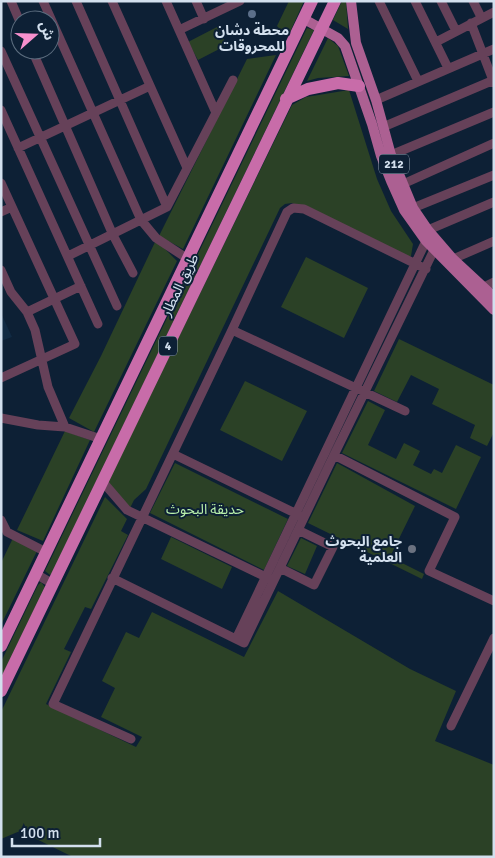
<svg xmlns="http://www.w3.org/2000/svg" width="495" height="858" font-family="Signika,'Noto Sans Arabic',sans-serif">
	<rect width="100%" height="100%" fill="#0d2035"/>
	<path fill="#112a43" d="M1,313L12,337L1,341Z"/>
	<path fill="#2b4126" d="M289,1H304L290,32L288,34L283,33L277,26Z
		M342,1H346L348,29L333,20Z
		M217,27L227,45L198,60L188,42Z
		M307,28L314,30L52,573L50,575L45,571Z
		M328,38L338,46L349,76L318,78L307,81Z
		M276,55L183,249L159,236L247,59Z
		M349,90L377,179L391,211L413,244L411,256L406,258L292,203L285,204L280,208L146,489L134,500L129,510L107,484L292,105L306,97Z
		M156,240L177,261L94,432L69,418L101,356Z
		M306,257L368,288L344,338L281,307Z
		M399,339L494,385V432L487,446L470,438L475,425L432,404L439,389L411,375L397,402L374,391Z
		M245,381L307,411L282,461L220,430Z
		M368,401L385,410L368,445L396,459L404,443L420,451L413,465L431,474L434,469L442,473L456,445L481,457L456,509L342,453Z
		M65,431L90,440L43,541L17,530Z
		M175,463L288,519L264,570L150,513Z
		M337,463L415,506L390,557L424,574L422,579L308,523Z
		M105,497L127,519L121,531L128,535L91,609L85,607L64,649L71,652L46,704L136,747L142,737L101,717L115,688L102,681L126,632L139,638L152,612L244,657L278,591L410,669L456,691L435,741L494,765V857H73L20,831L1,839V712Z
		M171,537L232,567L222,589L161,559Z
		M13,538L37,551L1,625V563Z
		M301,538L317,546L305,574L287,566Z
		M41,582L45,587L1,678V662L38,585Z"/>
	<g fill="none" stroke-linecap="round" stroke-linejoin="round">
		<path stroke="#664159" stroke-width="9" d="M11,1L20,22
			M43,1L141,220L156,238L188,259
			M76,1L167,207
			M112,1L187,168
			M166,1L216,113
			M196,1L204,19
			M379,1L418,81
			M415,1L448,68
			M441,1L456,31
			M473,1L481,17
			M471,23L494,83
			M179,30L240,1
			M436,42L494,12
			M32,50L113,235L133,273
			M1,51L117,306
			M376,100L494,49
			M1,110L98,324
			M383,127L494,80
			M18,148L150,86
			M391,155L494,112
			M1,183L75,344L1,378
			M403,184L494,143
			M413,208L494,175
			M1,212L12,207
			M428,230L494,202
			M68,256L167,207L233,80
			M453,259L494,241
			M1,270L11,292L27,312L35,330L48,387L65,427
			M484,287L494,282
			M27,312L81,286
			M232,330L405,411
			M1,418L38,425L65,427L101,439
			M173,454L301,516
			M334,455L455,517L429,571L494,601
			M102,481L127,510L270,579
			M1,520L7,532L46,552
			M280,568L314,585L333,547L298,530
			M36,574L53,584
			M112,578L244,643L334,455L434,250
			M236,639L426,241
			M451,726L494,638
			M131,739L53,704L232,330L287,212L293,208L304,209L426,269"/>
		<path stroke="#ac6092" stroke-width="10" d="M351,1L356,43L376,100L391,155L413,208L428,230L453,259L494,297
			M304,19L338,38L345,46L372,124L381,156L391,181L404,210L426,241L494,310"/>
		<path stroke="#c86ca9" stroke-width="12" d="M286,99L308,89L338,83L359,86
			M1,646L312,1
			M1,691L335,1"/>
	</g>
	<circle fill="#5c6f8a" stroke="#0d2035" stroke-width="2" cx="252" cy="14" r="5"/>
	<circle fill="#6b7280" stroke="#0d2035" stroke-width="2" cx="412" cy="549" r="5"/>
	<g text-anchor="middle" dominant-baseline="central" stroke-width="4" stroke-linejoin="round" paint-order="stroke">
		<g fill="#0d2035" stroke="#98a6b6" stroke-width="1">
			<rect x="379" y="154.5" width="30" height="19" rx="4"/>
			<rect x="159" y="336.5" width="18" height="19" rx="4"/>
		</g>
		<g font-size="12" font-weight="bold" fill="#d3e0ee">
			<text x="394" y="164">212</text>
			<text x="168" y="346">4</text>
		</g>
		<g font-size="14" font-weight="bold" fill="#d3e0ee" stroke="#0d2035">
			<text x="252" y="30">محطة دشان<tspan x="252" dy="16">للمحروقات</tspan></text>
			<text x="402" y="541" text-anchor="end">جامع البحوث<tspan x="402" dy="16">العلمية</tspan></text>
		</g>
		<g font-size="14" fill="#d3e0ee" stroke="#0d2035">
			<text transform="translate(180 285) rotate(-64)">طريق المطار</text>
		</g>
		<g font-size="14" fill="#b9f0ab" stroke="#0d2035">
			<text x="205" y="509">حديقة البحوث</text>
		</g>
	</g>
	<rect width="495" height="858" fill="none" stroke="#d3e0ee" stroke-width="5"/>
	<g transform="translate(35 35) rotate(70)"><circle r="24" fill="#0d2035" stroke="#5c6d7f"/>
	<path d="M0-4L9 19L0 12L-9 19Z" fill="#f790cd"/>
	<text y="-8" font-size="14" font-weight="bold" text-anchor="middle" fill="#d3e0ee">ش</text>
	</g>
	<path d="M12 838v8h88v-8" fill="none" stroke="#d3e0ee" stroke-width="2.5"/>
	<text x="20" y="838" font-size="15" fill="#d3e0ee" stroke="#0d2035" stroke-width="4" paint-order="stroke">100 m</text>
</svg>
